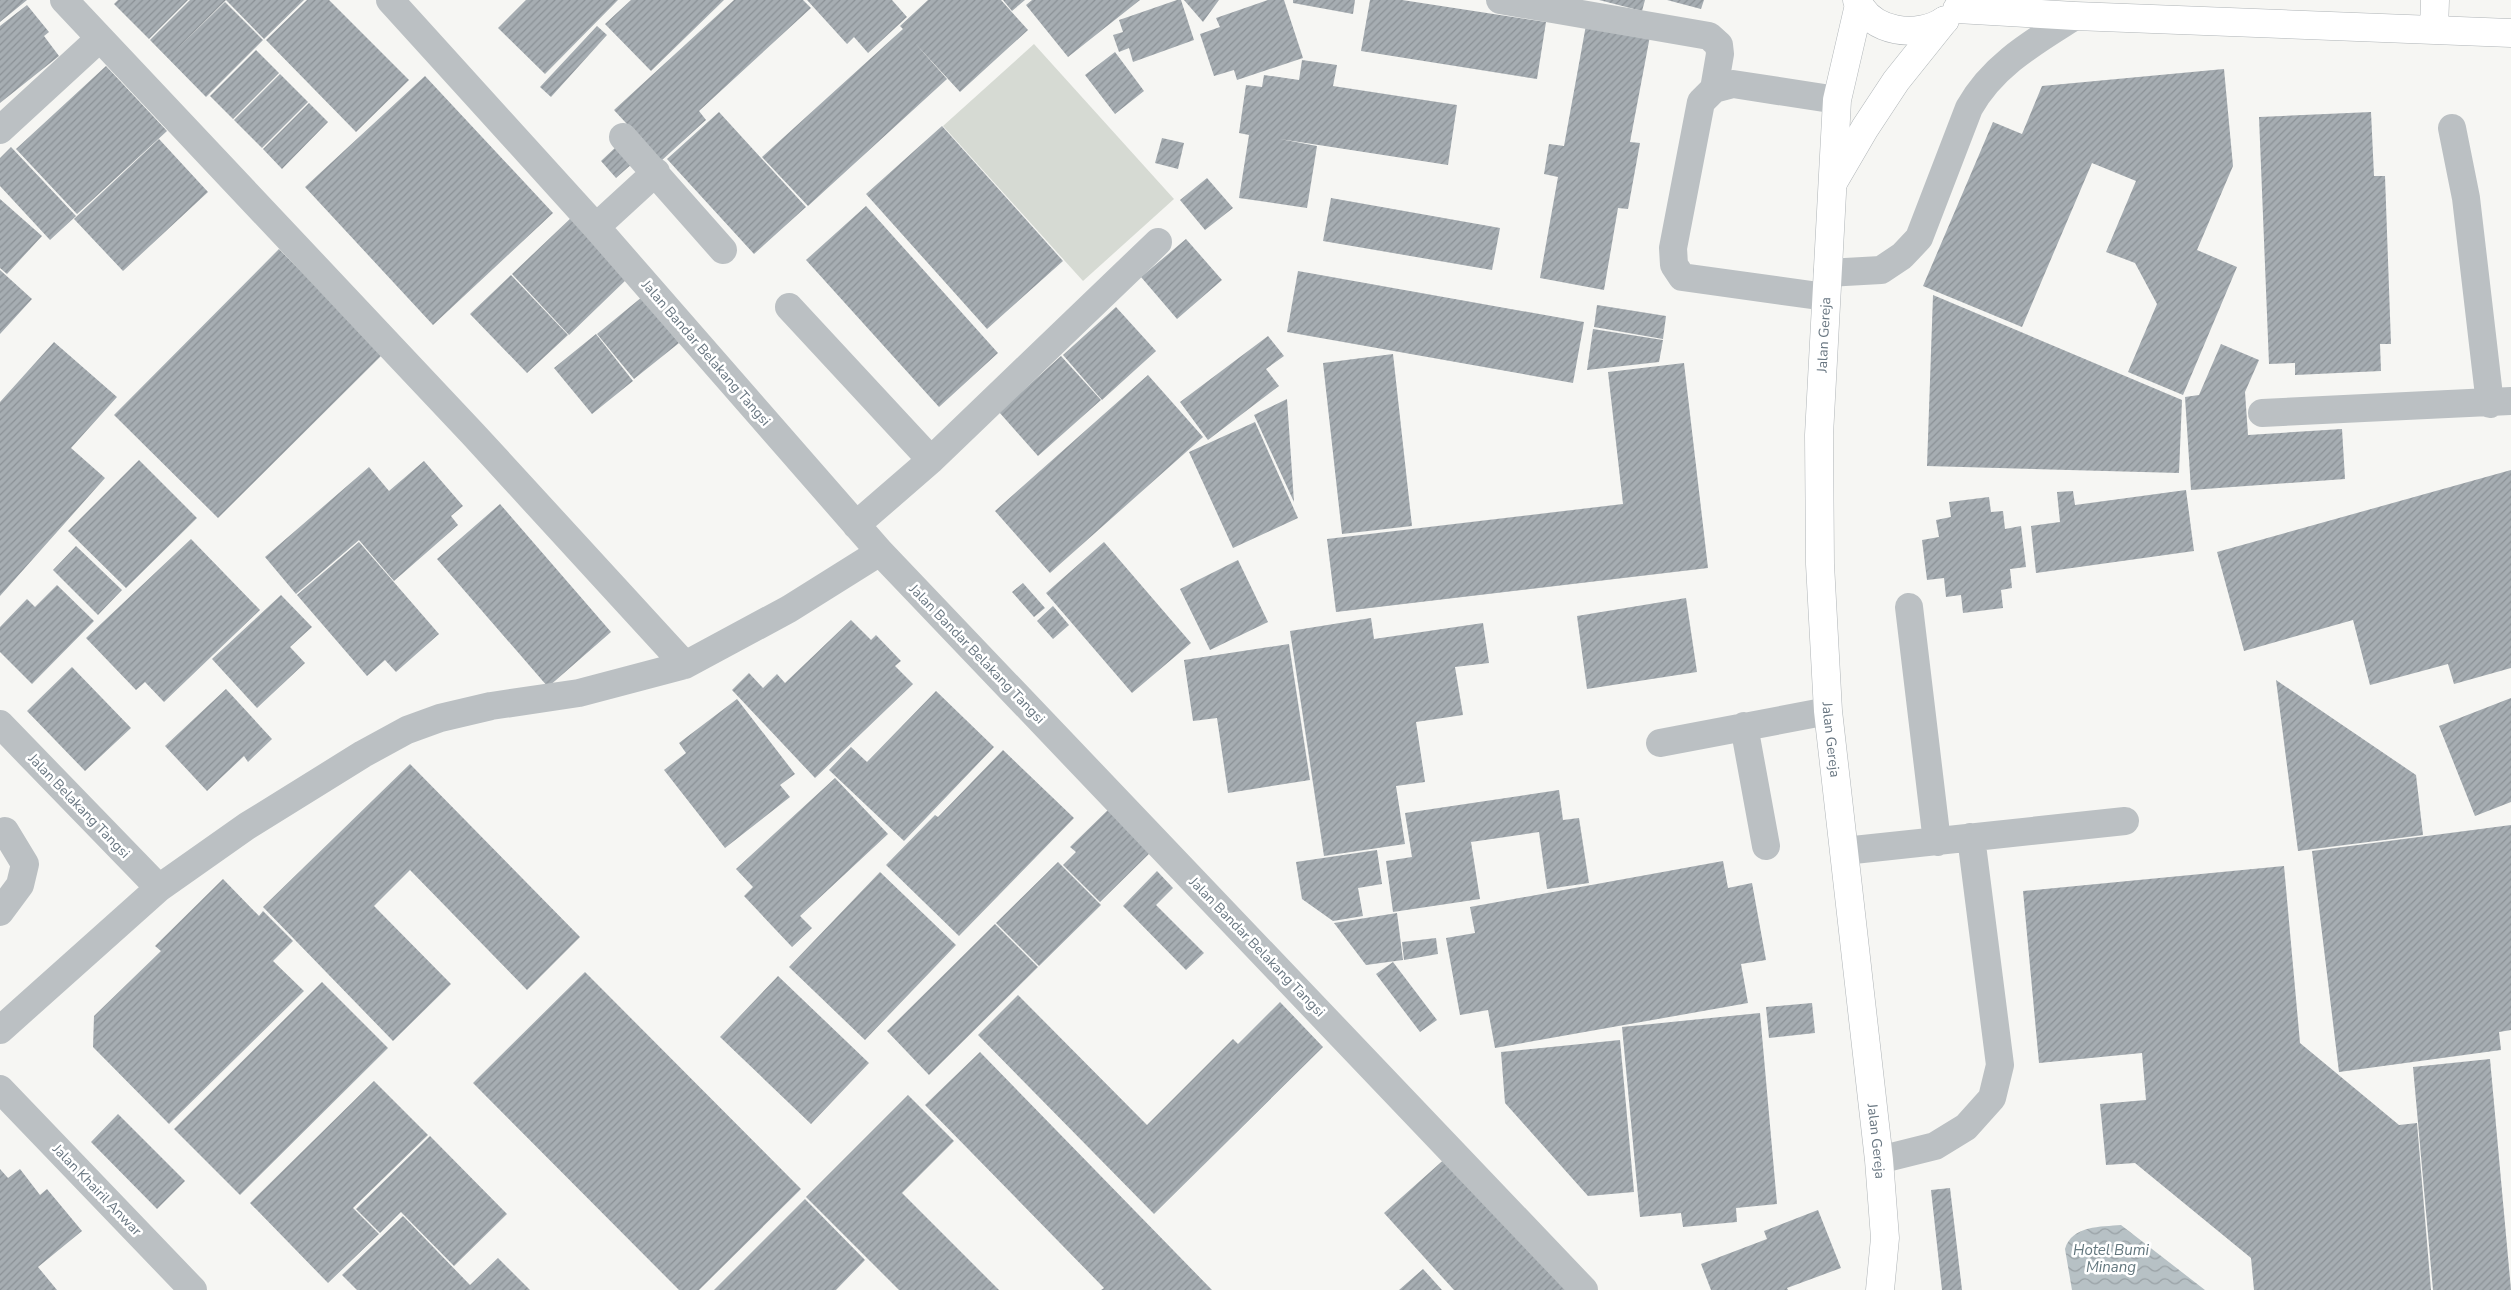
<svg xmlns="http://www.w3.org/2000/svg" width="2511" height="1290" font-family="'Nunito Sans',sans-serif">
	<defs>
		<pattern id="water-waves" width="16" height="10" patternUnits="userSpaceOnUse" patternTransform="scale(1.25)"><rect width="16" height="10" fill="#b7c1c5"/><path d="M0 5q4-4 8 0t8 0" fill="none" stroke="#99a1a5"/></pattern>
		<pattern id="building-hatch" width="6" height="6" patternUnits="userSpaceOnUse" patternTransform="scale(1.25)"><rect width="6" height="6" fill="#a6adb2"/><path d="M-1 1l2-2M0 6l6-6M5 7l2-2" fill="none" stroke="#8b9196"/></pattern>
	</defs>
	<rect width="100%" height="100%" fill="#f6f6f3"/>
	<path fill="#d6dad3" d="M1034,44L1174,199L1083,281L943,126Z"/>
	<path fill="url(#water-waves)" d="M2121,1225L2205,1290H2072L2065,1249C2072,1225 2101,1227 2121,1225Z"/>
	<path fill="url(#building-hatch)" d="M0,0H27L0,22Z
		M118,0H188L149,39L114,4Z
		M190,0H304L264,39L226,0L176,50L225,2L263,40L206,97L150,40Z
		M307,0H329L409,80L356,132L266,40Z
		M526,0H618L545,74L498,28Z
		M631,0H724L651,71L605,24Z
		M734,0H803L811,8L699,111L706,120L661,161L614,110Z
		M807,0H892L907,17L868,53L854,37L847,44Z
		M928,0H1001L1028,30L960,92L914,42L947,79L808,206L762,157L903,29L900,26Z
		M1003,0H1025L1012,11Z
		M1032,0H1140L1068,57L1026,5Z
		M1177,0H1181L1194,40L1133,62L1129,48L1119,52L1113,35L1123,32L1119,20Z
		M1184,0H1219L1203,22Z
		M1268,0H1284L1303,58L1237,80L1234,70L1214,76L1200,34L1220,27L1216,18Z
		M1293,0H1355L1353,14L1293,3Z
		M1370,0H1402L1546,22L1537,79L1361,51Z
		M1599,0H1645L1642,11Z
		M1667,0H1704L1701,9Z
		M27,5L49,32L44,36L59,56L0,103V26Z
		M1586,25L1650,36L1630,142L1640,143L1628,209L1618,208L1604,290L1540,278L1558,177L1544,174L1549,144L1564,146Z
		M597,26L607,35L551,97L540,87Z
		M256,50L279,73L233,119L210,96Z
		M1115,52L1144,91L1115,114L1085,75Z
		M1302,60L1337,65L1333,86L1457,105L1448,165L1280,139L1317,146L1307,208L1239,198L1249,135L1239,133L1246,85L1262,87L1264,75L1299,80Z
		M106,66L167,131L77,214L16,149Z
		M2224,69L2233,166L2197,250L2237,267L2183,395L2128,372L2157,304L2135,263L2106,252L2136,181L2092,163L2022,327L1923,286L1993,122L2022,134L2042,86Z
		M280,74L308,102L262,148L234,120Z
		M425,76L553,213L433,325L305,187Z
		M309,103L328,122L282,169L263,149Z
		M719,112L806,207L754,254L667,159Z
		M2371,112L2374,176H2385L2391,344H2380L2381,371L2295,375V363L2269,364L2259,117Z
		M942,126L1063,261L987,329L866,194Z
		M1162,138L1184,143L1178,169L1155,163Z
		M159,139L208,192L123,271L74,219Z
		M617,146L633,163L616,178L601,161Z
		M11,147L76,216L50,240L0,186V158Z
		M1207,178L1233,208L1205,230L1180,200Z
		M1331,198L1500,228L1492,270L1323,241Z
		M0,199L42,236L7,274L0,268Z
		M866,206L998,353L939,407L806,260Z
		M572,217L629,277L569,335L512,274Z
		M1186,239L1222,280L1177,319L1141,277Z
		M279,249L383,354L218,518L114,415Z
		M0,270L32,299L0,334Z
		M1298,271L1584,322L1573,383L1287,332Z
		M511,275L568,335L527,373L470,314Z
		M1933,295L2182,400L2179,473L1927,466Z
		M642,297L679,343L634,379L597,334Z
		M1597,305L1666,316L1663,339L1594,327Z
		M1116,307L1156,351L1102,400L1063,355Z
		M1593,329L1663,340L1659,362L1587,370Z
		M596,334L633,381L592,414L554,368Z
		M1268,336L1284,356L1266,369L1279,386L1208,440L1180,402Z
		M54,342L117,397L71,448L105,478L0,596V402Z
		M2221,344L2259,360L2245,392L2248,435L2342,429L2345,479L2191,490L2185,397L2199,395Z
		M1393,354L1412,526L1342,534L1323,363Z
		M1061,356L1101,400L1038,456L999,412Z
		M1684,363L1708,568L1336,612L1327,539L1623,504L1608,372Z
		M1148,375L1203,437L1050,573L995,511Z
		M1287,399L1294,502L1254,415Z
		M1255,422L1298,518L1233,548L1189,452Z
		M139,460L197,518L126,588L68,531Z
		M424,461L463,506L451,516L458,525L394,581L359,540L296,594L265,557L369,467L389,491Z
		M2511,470V668L2454,684L2448,664L2370,685L2353,620L2244,651L2217,552Z
		M2186,490L2194,551L2036,573L2031,526L2060,522L2057,492L2073,491L2075,505Z
		M1989,497L1991,512L2003,511L2005,529L2021,526L2026,567L2010,569L2012,588L2001,590L2003,608L1963,613L1961,595L1946,597L1944,578L1927,580L1922,540L1939,537L1936,520L1951,517L1949,502Z
		M500,504L611,632L548,687L437,559Z
		M191,539L260,610L164,702L145,682L136,690L86,638Z
		M359,542L439,634L396,672L385,660L367,676L297,595Z
		M1104,542L1191,643L1132,693L1046,593Z
		M76,546L122,590L98,615L53,570Z
		M1238,560L1268,622L1210,650L1180,589Z
		M1023,583L1045,608L1034,617L1012,592Z
		M57,585L94,621L32,684L0,652V627L27,599L35,607Z
		M281,595L312,627L290,647L305,663L257,708L212,659Z
		M1686,598L1697,672L1587,689L1577,616Z
		M1053,606L1069,625L1053,639L1037,621Z
		M1371,618L1374,639L1483,623L1489,663L1455,667L1463,715L1416,722L1425,782L1396,786L1405,844L1324,856L1290,631Z
		M851,620L871,640L876,635L901,661L895,666L913,684L815,778L732,690L749,673L763,688L777,674L785,683Z
		M1289,644L1310,780L1228,793L1217,718L1193,721L1184,660Z
		M72,667L131,728L85,771L27,711Z
		M2276,680L2416,775L2423,835L2298,851Z
		M226,689L272,739L248,762L244,756L207,791L165,746Z
		M936,691L994,747L904,841L829,770L851,747L867,762Z
		M2511,698V802L2475,816L2439,726Z
		M737,699L795,774L780,785L790,797L725,848L664,770L686,753L679,743Z
		M1003,750L1074,818L959,936L886,865L935,815L938,817Z
		M410,764L580,937L527,990L410,870L374,906L451,984L393,1041L263,907Z
		M835,778L888,834L800,916L812,928L792,947L744,896L753,887L736,869Z
		M1559,790L1563,820L1579,818L1589,883L1547,889L1539,832L1471,842L1480,899L1393,912L1386,861L1412,857L1405,813Z
		M1111,807L1154,849L1100,902L1063,865L1076,852L1070,847Z
		M2511,825V1030L2499,1032L2501,1050L2339,1072L2312,851Z
		M1377,850L1382,884L1358,888L1363,916L1333,921L1302,899L1296,862Z
		M1723,861L1728,888L1752,883L1766,960L1741,964L1748,1003L1495,1048L1488,1010L1460,1015L1446,938L1475,933L1470,907Z
		M1058,862L1101,905L1039,966L996,923Z
		M2284,866L2300,1043L2399,1125L2417,1123L2431,1290H2254L2251,1258L2135,1163L2106,1165L2100,1104L2146,1100L2142,1053L2039,1063L2023,891Z
		M1157,871L1173,888L1156,905L1204,953L1186,970L1123,906Z
		M880,872L956,945L865,1040L789,967Z
		M223,879L259,916L263,911L293,941L273,961L304,991L169,1124L93,1047L94,1016L161,951L155,946Z
		M1397,913L1403,960L1366,965L1334,923Z
		M995,924L1038,967L929,1075L887,1031Z
		M1436,938L1438,954L1404,960L1402,942Z
		M1393,962L1437,1020L1420,1032L1376,974Z
		M585,972L801,1189L699,1290H679L473,1083Z
		M778,976L869,1063L811,1124L720,1037Z
		M322,982L388,1048L240,1195L174,1129Z
		M1018,995L1147,1125L1233,1039L1238,1044L1280,1002L1323,1047L1154,1214L978,1035Z
		M1812,1003L1815,1033L1769,1038L1766,1007Z
		M1760,1013L1777,1204L1736,1208L1737,1222L1683,1227L1681,1213L1640,1217L1622,1027Z
		M1620,1040L1634,1192L1588,1196L1505,1103L1501,1052Z
		M980,1052L1212,1290H1101L1104,1288L925,1105Z
		M2490,1059L2511,1290H2433L2413,1067Z
		M374,1081L428,1135L353,1208L379,1234L328,1283L250,1203Z
		M908,1095L954,1141L902,1193L999,1290H899L806,1197Z
		M118,1114L185,1181L157,1209L91,1142Z
		M430,1136L507,1214L454,1266L401,1212L380,1233L356,1209Z
		M1448,1156L1569,1290H1454L1384,1213Z
		M0,1169L8,1178L20,1169L40,1195L47,1189L82,1231L38,1267L57,1290H0Z
		M1950,1188L1962,1290H1942L1931,1190Z
		M805,1199L865,1260L836,1290H714Z
		M1818,1210L1841,1268L1787,1288L1788,1290H1711L1701,1264L1767,1239L1764,1231Z
		M403,1216L470,1285L498,1258L530,1290H357L342,1275Z
		M1423,1269L1442,1290H1399Z"/>
	<g fill="none" stroke-linecap="round" stroke-linejoin="round">
		<defs>
			<g id="major">
				<path d="M1857,0C1871,33 1918,39 1945,20"/>
				<path id="s1" d="M1859,5L1837,100L1819,435L1820,564L1828,711L1879,1160L1885,1238L1880,1290"/>
				<path d="M1957,9L2075,16L2511,33"/>
				<path d="M2434,29L2435,0"/>
				<path d="M1834,181L1865,128L1896,81L1944,21"/>
			</g>
		</defs>
		<use href="#major" stroke="#afb4b7" stroke-width="29"/>
		<path stroke="#bbc0c3" stroke-width="28" d="M64,0L473,434L685,665
			M390,0L596,227L880,552L1584,1290
			M1500,0L1709,36L1719,45L1720,54L1714,89
			M2452,128L2466,198L2490,404
			M0,130L99,39
			M623,137L723,250
			M596,227L656,172
			M1827,273L1881,270L1902,256L1919,238L1969,108C1993,65 2034,42 2075,16
			M1826,297L1682,277L1674,265L1673,248L1701,102L1714,89L1733,84L1837,100
			M789,307L931,460
			M2262,413L2511,401
			M856,525L931,460L1158,242
			M1909,607L1937,842
			M0,724L159,888
			M1744,726L1766,846
			M1660,743L1828,711
			M1844,851L2125,821
			M0,912L20,885L25,864L5,831
			M0,1030L159,888L247,826L363,754L407,730L440,718L491,706L579,693L685,665L789,609L880,552
			M0,1089L193,1290
			M1879,1160L1935,1146L1966,1127L1992,1098L2000,1065L1971,837"/>
		<use href="#major" stroke="#fff" stroke-width="28"/>
	</g>
	<g text-anchor="middle" dominant-baseline="central" stroke-width="5" stroke-linejoin="round" paint-order="stroke">
		<g font-size="14" fill="#687681" stroke="#fff">
			<text transform="translate(1824 335) rotate(-87)">Jalan Gereja</text>
			<text transform="translate(706 353) rotate(49)">Jalan Bandar Belakang Tangsi</text>
			<text transform="translate(977 654) rotate(46)">Jalan Bandar Belakang Tangsi</text>
			<text stroke="none"><textPath href="#s1" startOffset="738">Jalan Gereja</textPath></text>
			<text transform="translate(79 806) rotate(46)">Jalan Belakang Tangsi</text>
			<text transform="translate(1257 947) rotate(46)">Jalan Bandar Belakang Tangsi</text>
			<text stroke="none"><textPath href="#s1" startOffset="1142">Jalan Gereja</textPath></text>
			<text transform="translate(97 1190) rotate(46)">Jalan Khairil Anwar</text>
		</g>
		<g font-size="15" font-style="italic" fill="#63777e" stroke="#fff">
			<text x="2111" y="1250">Hotel Bumi<tspan x="2111" dy="17">Minang</tspan></text>
		</g>
	</g>
</svg>
